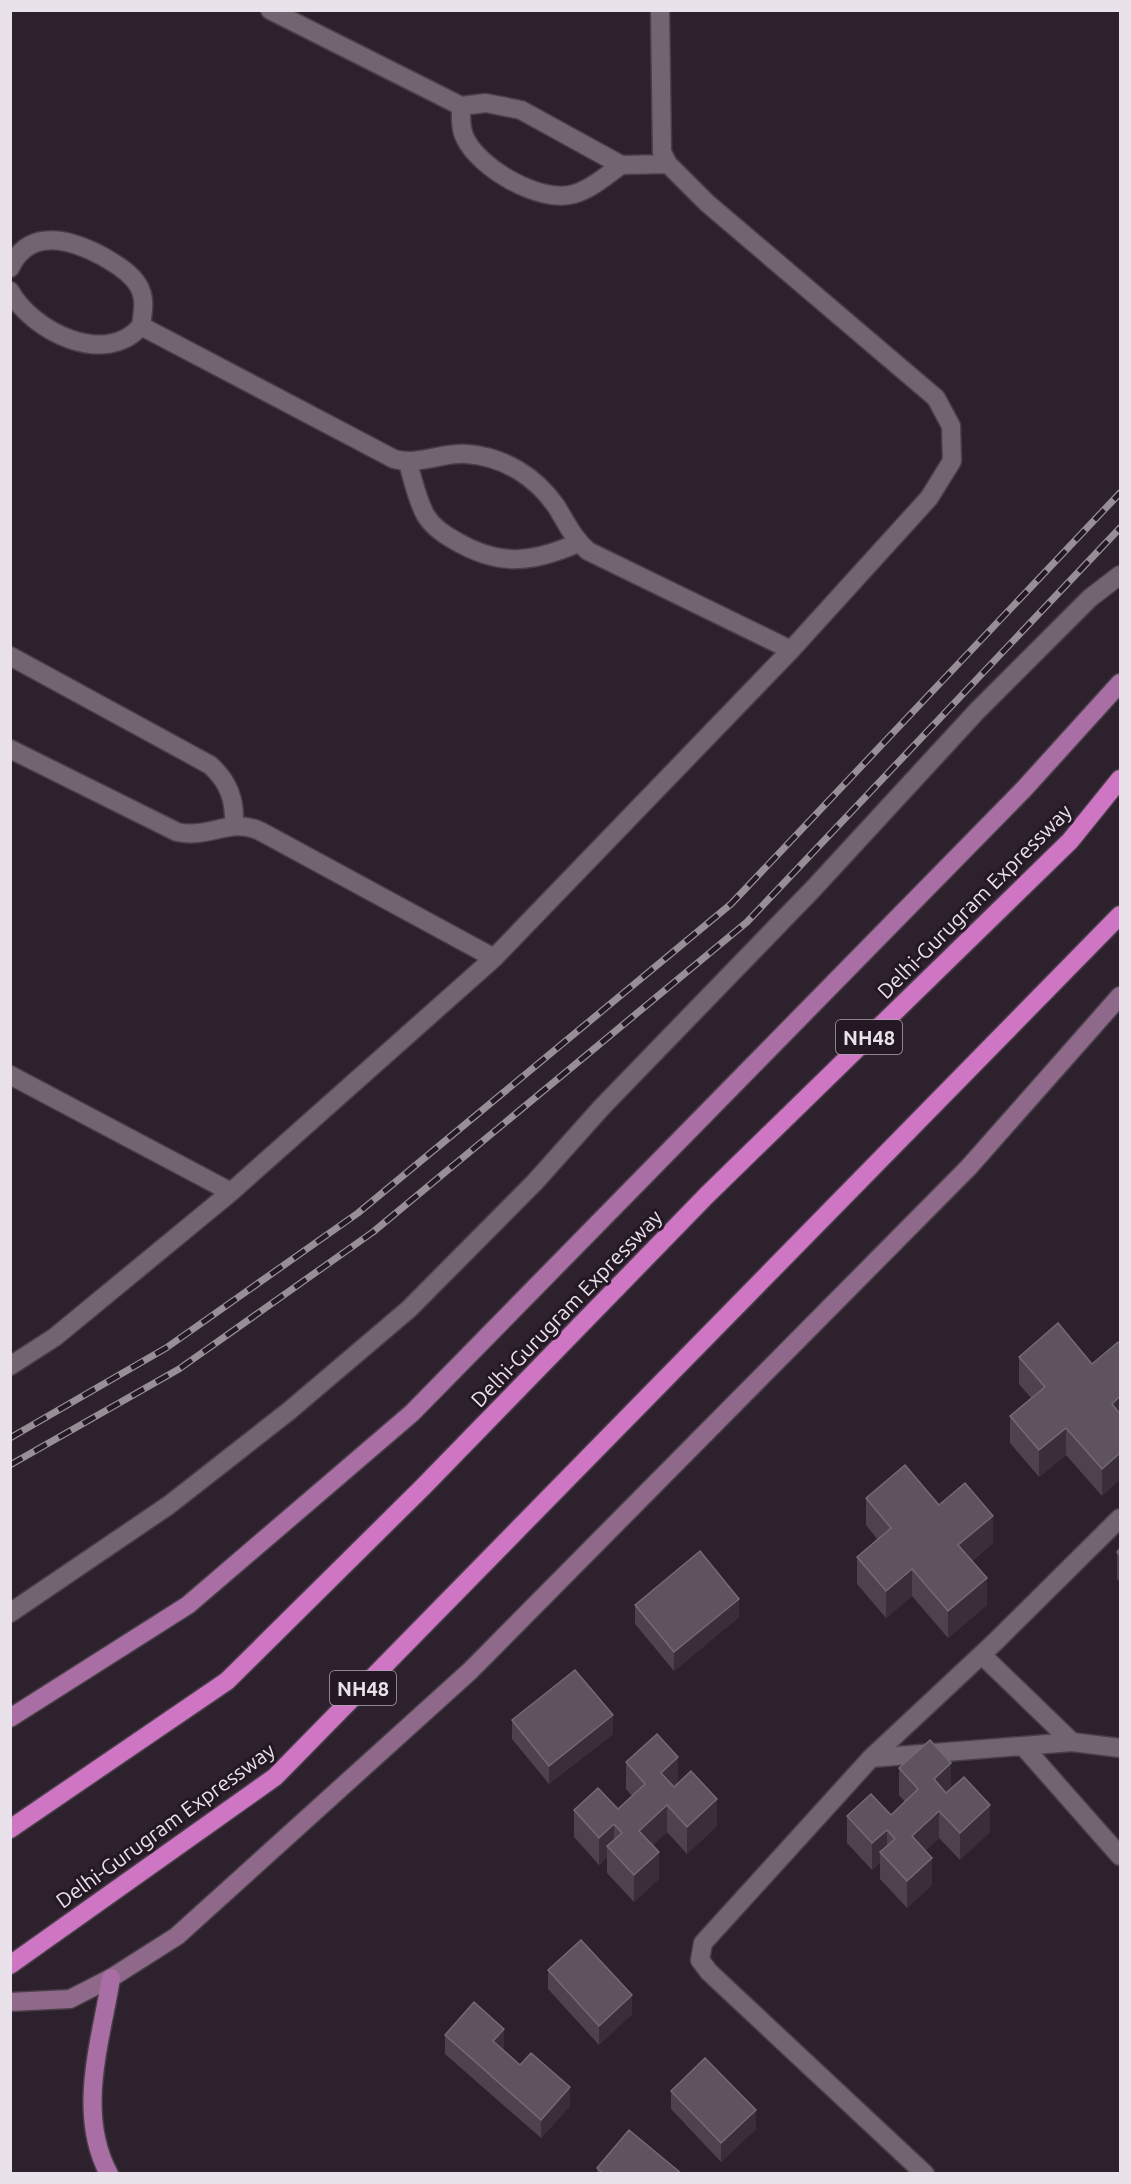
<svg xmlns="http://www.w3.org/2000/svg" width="1131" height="2184" font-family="Ubuntu,sans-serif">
	<rect width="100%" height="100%" fill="#2c212c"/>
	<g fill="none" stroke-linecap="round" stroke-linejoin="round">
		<defs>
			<path id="service" d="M982,1655L1072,1742
				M1023,1746L1120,1856
				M871,1758L1072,1742L1120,1748
				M925,2174L709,1972L700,1960L703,1943L871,1758L995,1642L1120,1518"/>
			<path id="minor" d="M270,10L461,106L486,103L521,110L621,165L668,164
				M461,106C461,116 460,128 465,138C479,168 540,204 574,194C591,189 606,176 621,165
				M10,268C29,227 70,239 102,256C114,263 130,272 138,285C146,298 143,311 141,326C105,368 32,331 10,291
				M141,326L394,459C419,466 442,452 467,454C504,457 535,476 556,506C566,522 573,538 588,551L791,650
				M408,463C413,480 417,500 426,516C433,527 443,534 454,540C499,567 532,563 578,543
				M10,656L210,765C229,782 235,800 234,825
				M10,749L177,832C211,839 229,817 260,831L494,958
				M10,1075L231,1192
				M10,1366L55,1337L231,1192L494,958L791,650L929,498L952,461L951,426L936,398L707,203L668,164L662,152L660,10"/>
			<path id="tertiary" d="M10,1613L169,1505L289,1411L409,1309L535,1182L602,1107L814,888L977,711L1090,598L1120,575"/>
			<path id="secondary" d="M10,2002L70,1999L111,1978L177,1936L470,1671L969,1167L1120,996"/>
			<path id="primary" d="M10,1718L188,1605L412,1413L1024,789L1120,683
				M109,2174C76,2113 101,2041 111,1978"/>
			<path id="motorway" d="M10,1829L227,1681L423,1487L707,1195L1070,841L1120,779
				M10,1965L275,1777L1120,915"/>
		</defs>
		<use href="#service" stroke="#483f48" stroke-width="21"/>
		<use href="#minor" stroke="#483f48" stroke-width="21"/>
		<use href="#tertiary" stroke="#483f48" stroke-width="21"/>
		<use href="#secondary" stroke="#483f48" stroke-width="21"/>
		<use href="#primary" stroke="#483f48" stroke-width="21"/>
		<use href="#motorway" stroke="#483f48" stroke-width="21"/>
		<use href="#service" stroke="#726471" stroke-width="18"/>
		<use href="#minor" stroke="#726471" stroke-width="18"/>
		<use href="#tertiary" stroke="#726471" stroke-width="18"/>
		<use href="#secondary" stroke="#8e698a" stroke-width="18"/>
		<use href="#primary" stroke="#a96ea3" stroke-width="18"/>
		<use href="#motorway" stroke="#ce75c4" stroke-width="18"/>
		<defs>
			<path id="rail" d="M10,1438L166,1348L358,1213L731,904L1120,493
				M10,1465L179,1369L373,1232L747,922L1120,528"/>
		</defs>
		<use href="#rail" stroke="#978e97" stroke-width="7"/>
		<use href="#rail" stroke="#231823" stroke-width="4.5" stroke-dasharray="14" stroke-linecap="butt"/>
	</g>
	<path fill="#4e424e" d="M1118,1342L1102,1496L1066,1455L1039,1477L1010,1443V1416L1031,1398L1019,1384V1357L1092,1364Z
		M866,1498L939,1505L993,1543L972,1561L987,1605L948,1638L912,1596L886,1618L857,1584V1557L878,1540L866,1525Z
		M1120,1548V1583L1117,1579V1552Z
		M635,1605L739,1617L674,1671L635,1624Z
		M512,1720L613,1734L549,1784L512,1739Z
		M626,1762L678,1783L717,1826L687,1854L667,1832L653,1845L659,1879L634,1902L607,1873V1857L599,1865L574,1837V1810L618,1809L632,1796L626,1789Z
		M899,1768L951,1788L990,1832L960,1860L939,1838L925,1851L932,1885L907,1908L880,1879V1863L872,1870L847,1843V1816L891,1815L905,1802L899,1795Z
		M548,1970L632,2014L599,2045L548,1989Z
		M445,2035L504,2048L502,2049L570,2106L541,2138L445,2054Z
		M671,2091L756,2129L721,2162L671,2109Z
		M597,2168L682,2174H597Z"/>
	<path fill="#392e39" d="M1120,1396V1423L1112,1404Z
		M1066,1428V1455L1039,1477V1450Z
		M1120,1453V1480L1102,1496V1469Z
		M993,1516V1543L958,1572V1545Z
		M912,1569V1596L886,1618V1591Z
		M987,1578V1605L948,1638V1611Z
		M739,1599V1617L674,1671V1652Z
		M613,1715V1734L549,1784V1766Z
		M678,1757V1784L661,1800V1773Z
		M951,1763V1790L934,1806V1779Z
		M717,1799V1826L687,1854V1827Z
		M667,1805V1832L639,1858V1831Z
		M990,1805V1832L960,1860V1833Z
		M939,1811V1838L912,1863V1836Z
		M614,1824V1851L607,1846V1857L599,1865V1838Z
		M887,1830V1857L880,1852V1863L872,1870V1843Z
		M659,1852V1879L634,1902V1875Z
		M932,1858V1885L907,1908V1881Z
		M632,1995V2014L599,2045V2026Z
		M504,2029V2048L493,2060V2041Z
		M570,2087V2106L541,2138V2120Z
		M756,2110V2129L721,2162V2143Z"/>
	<path fill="#5f535f" stroke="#746a74" stroke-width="1.5" d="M1058,1323L1092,1364L1118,1342L1120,1345V1396L1112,1404L1120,1414V1453L1102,1469L1066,1428L1039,1450L1010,1416L1045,1387L1019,1357Z
		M905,1465L939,1505L965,1483L993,1516L958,1545L987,1578L948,1611L912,1569L886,1591L857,1557L891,1528L866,1498Z
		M1120,1548V1556L1117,1552Z
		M700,1551L739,1599L674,1652L635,1605Z
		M575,1670L613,1715L549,1766L512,1720Z
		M657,1734L678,1757L661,1773L674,1787L691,1771L717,1799L687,1827L667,1805L639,1831L659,1852L634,1875L607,1846L622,1833L614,1824L599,1838L574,1810L598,1788L618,1809L645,1784L626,1762Z
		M930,1740L951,1763L934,1779L946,1793L964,1777L990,1805L960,1833L939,1811L912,1836L932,1858L907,1881L880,1852L895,1839L887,1830L872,1843L847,1816L871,1794L891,1815L918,1789L899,1768Z
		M581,1940L632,1995L599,2026L548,1970Z
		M474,2002L504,2029L493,2041L520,2065L531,2053L570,2087L541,2120L445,2035Z
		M705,2058L756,2110L721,2143L671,2091Z
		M629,2130L682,2174H604L597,2168Z"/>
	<g text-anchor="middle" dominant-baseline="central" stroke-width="6" stroke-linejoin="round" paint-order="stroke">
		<g fill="#231823" stroke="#aea5ae" stroke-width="1.5">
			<rect x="836" y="1020" width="66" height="34" rx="4.5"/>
			<rect x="330" y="1671" width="66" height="34" rx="4.5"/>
		</g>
		<g font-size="20" font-weight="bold" fill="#eae2ea">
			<text x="869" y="1037">NH48</text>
			<text x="363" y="1688">NH48</text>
		</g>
		<g font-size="21" fill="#eae2ea" stroke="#231823">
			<text transform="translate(974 901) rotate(-45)">Delhi-Gurugram Expressway</text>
			<text transform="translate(566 1308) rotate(-46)">Delhi-Gurugram Expressway</text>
			<text transform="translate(165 1825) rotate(-36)">Delhi-Gurugram Expressway</text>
		</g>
	</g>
	<rect width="1131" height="2184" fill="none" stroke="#eae2ea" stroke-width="24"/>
</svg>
